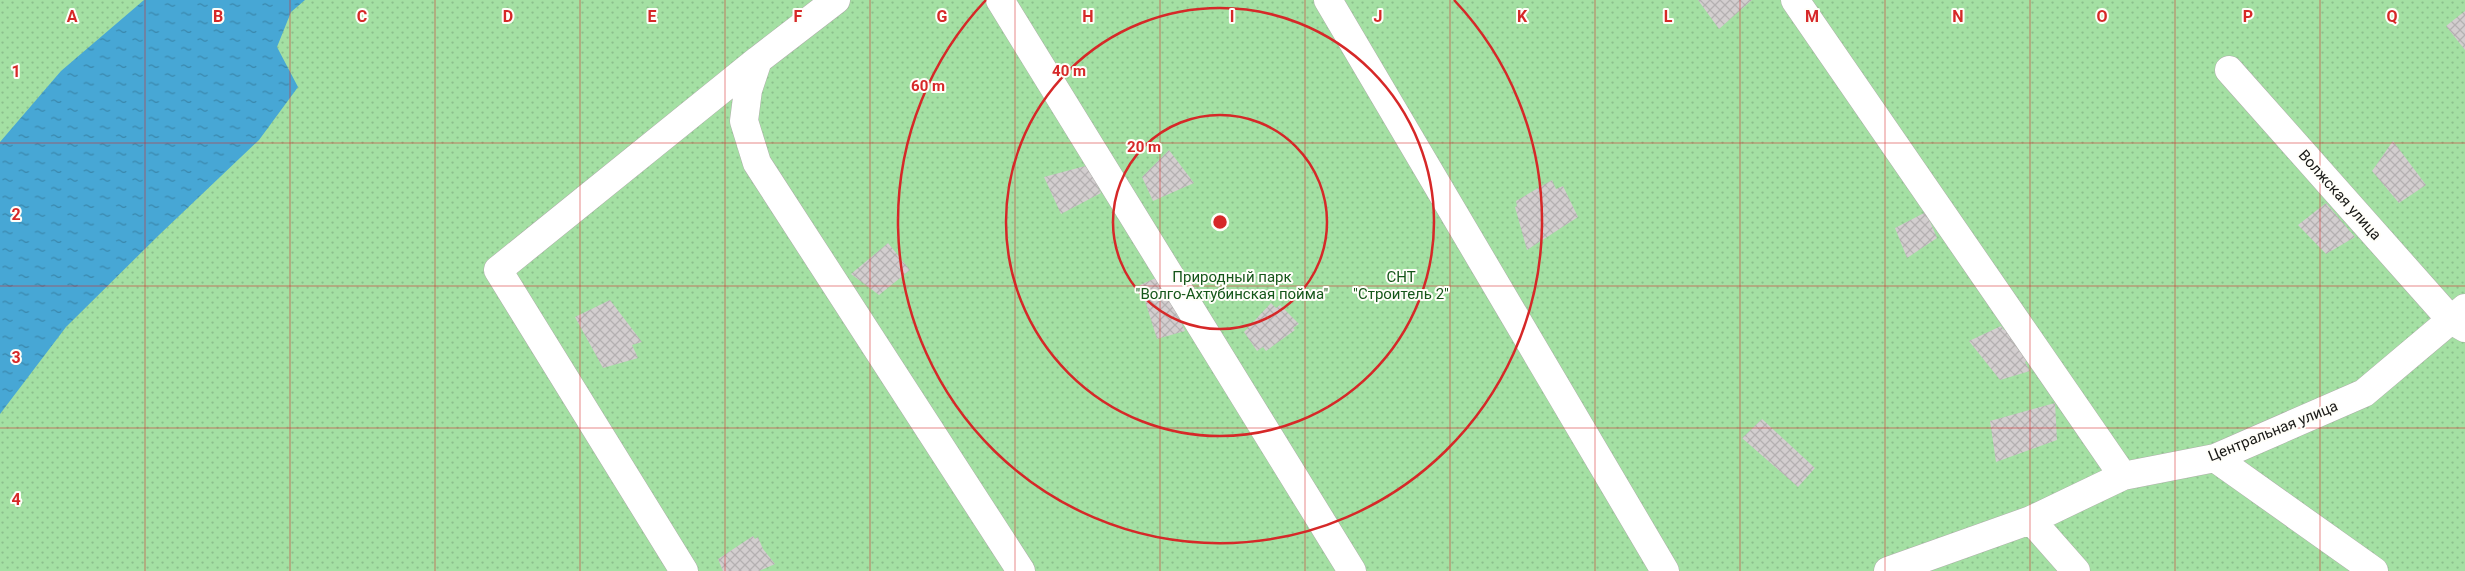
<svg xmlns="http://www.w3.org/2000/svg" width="2465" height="571" font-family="Roboto,sans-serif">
	<defs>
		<pattern id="park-dots" width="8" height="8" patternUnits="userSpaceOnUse" patternTransform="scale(1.25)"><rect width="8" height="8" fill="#a4e0a3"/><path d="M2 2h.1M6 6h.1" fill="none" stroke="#8cbf8c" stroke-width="1.8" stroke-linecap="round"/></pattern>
		<pattern id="water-ripples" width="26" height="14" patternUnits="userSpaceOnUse" patternTransform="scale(1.25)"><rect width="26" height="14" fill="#47a7d5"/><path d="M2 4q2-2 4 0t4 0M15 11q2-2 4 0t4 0" fill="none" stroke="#3a87ac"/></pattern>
		<pattern id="building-cross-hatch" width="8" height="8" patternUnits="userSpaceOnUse" patternTransform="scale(1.25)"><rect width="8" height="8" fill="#d3cecf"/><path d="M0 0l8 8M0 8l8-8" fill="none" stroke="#b4b0b1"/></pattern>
	</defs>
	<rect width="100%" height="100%" fill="#f1f0eb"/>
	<path fill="url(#park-dots)" d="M0,0H2465V571H0Z"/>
	<path fill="url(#water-ripples)" d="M144,0H305L291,12L277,47L298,87L259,140L159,235L66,327L0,414V142L61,71Z"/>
	<path fill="url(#building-cross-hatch)" d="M1698,0H1752L1719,29Z
		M2465,11V50L2446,26Z
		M2393,141L2426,185L2399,203L2372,171Z
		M1169,150L1194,183L1153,201L1142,177Z
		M1089,165L1101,193L1061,214L1044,177Z
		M1552,180L1556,189L1563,186L1578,217L1527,250L1515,207L1517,206L1516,201Z
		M2326,203L2355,237L2326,254L2298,225Z
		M1926,212L1937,238L1907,258L1895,228Z
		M888,243L910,270L879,295L851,274Z
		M1160,276L1185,331L1157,339L1140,285Z
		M610,300L642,342L632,345L638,358L603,368L575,317Z
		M1271,303L1276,308L1280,305L1299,324L1293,328L1295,330L1266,351L1263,347L1257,351L1244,332Z
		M2001,326L2004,330L2009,327L2028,360L2025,362L2030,371L2000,380L1969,341Z
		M2055,403L2057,440L1996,462L1990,421Z
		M1762,419L1815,468L1798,487L1742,438Z
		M753,536L755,539L758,537L763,549L775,564L759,571H723L718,559Z"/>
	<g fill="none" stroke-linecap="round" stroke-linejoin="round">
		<defs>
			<path id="minor" d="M1000,0L1352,571
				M1328,0L1665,571
				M1795,0L2123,476
				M758,60L748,90L744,121L757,163L1021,571
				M2229,70L2451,320L2465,328
				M2215,458L2374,571
				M2031,520L2076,571
				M684,571L498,270L758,60L836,0
				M1888,571L2031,520L2123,476L2215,458L2364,393L2465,308"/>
		</defs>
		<use href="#minor" stroke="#aeaea9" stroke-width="29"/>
		<use href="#minor" stroke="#fff" stroke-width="28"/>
	</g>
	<path fill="none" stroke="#d62828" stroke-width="1" stroke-opacity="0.55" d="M145,0V571M290,0V571M435,0V571M580,0V571M725,0V571M870,0V571M1015,0V571M1160,0V571M1305,0V571M1450,0V571M1595,0V571M1740,0V571M1885,0V571M2030,0V571M2175,0V571M2320,0V571M0,143H2465M0,286H2465M0,428H2465"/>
	<g fill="none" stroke="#d62828" stroke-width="2.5">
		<circle cx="1220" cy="222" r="107"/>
		<circle cx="1220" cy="222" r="214"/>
		<path d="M1454 0A322 322 0 1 1 986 0"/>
	</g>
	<g text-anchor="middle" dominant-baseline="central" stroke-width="4" stroke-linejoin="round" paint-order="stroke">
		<g font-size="15" fill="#181816" stroke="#fffef9">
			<text transform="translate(2340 195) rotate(48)">Волжская улица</text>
			<text transform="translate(2273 431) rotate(-22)">Центральная улица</text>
		</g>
		<g font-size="15" fill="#155619" stroke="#fffef9">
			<text x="1232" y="277">Природный парк<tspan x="1232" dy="17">"Волго-Ахтубинская пойма"</tspan></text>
			<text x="1401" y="277">СНТ<tspan x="1401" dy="17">"Строитель 2"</tspan></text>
		</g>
	</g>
	<g font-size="16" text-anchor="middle" font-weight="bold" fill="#d62828" stroke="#fffef9" stroke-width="4" stroke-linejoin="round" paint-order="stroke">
		<text x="72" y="22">A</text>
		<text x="218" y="22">B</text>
		<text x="362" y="22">C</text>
		<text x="508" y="22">D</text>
		<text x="652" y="22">E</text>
		<text x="798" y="22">F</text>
		<text x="942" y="22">G</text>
		<text x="1088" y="22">H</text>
		<text x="1232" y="22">I</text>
		<text x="1378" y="22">J</text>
		<text x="1522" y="22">K</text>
		<text x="1668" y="22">L</text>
		<text x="1812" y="22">M</text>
		<text x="1958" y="22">N</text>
		<text x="2102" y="22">O</text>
		<text x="2248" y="22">P</text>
		<text x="2392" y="22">Q</text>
		<text x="16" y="77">1</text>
		<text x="16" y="220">2</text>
		<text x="16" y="363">3</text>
		<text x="16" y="505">4</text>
	</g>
	<circle cx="1220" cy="222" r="8" fill="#d62828" stroke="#fffef9" stroke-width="2.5"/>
	<g font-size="15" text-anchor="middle" font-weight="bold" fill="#d62828" stroke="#fffef9" stroke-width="4" stroke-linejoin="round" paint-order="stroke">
		<text x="1069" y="76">40 m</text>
		<text x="928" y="91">60 m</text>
		<text x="1144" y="152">20 m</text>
	</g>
</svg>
